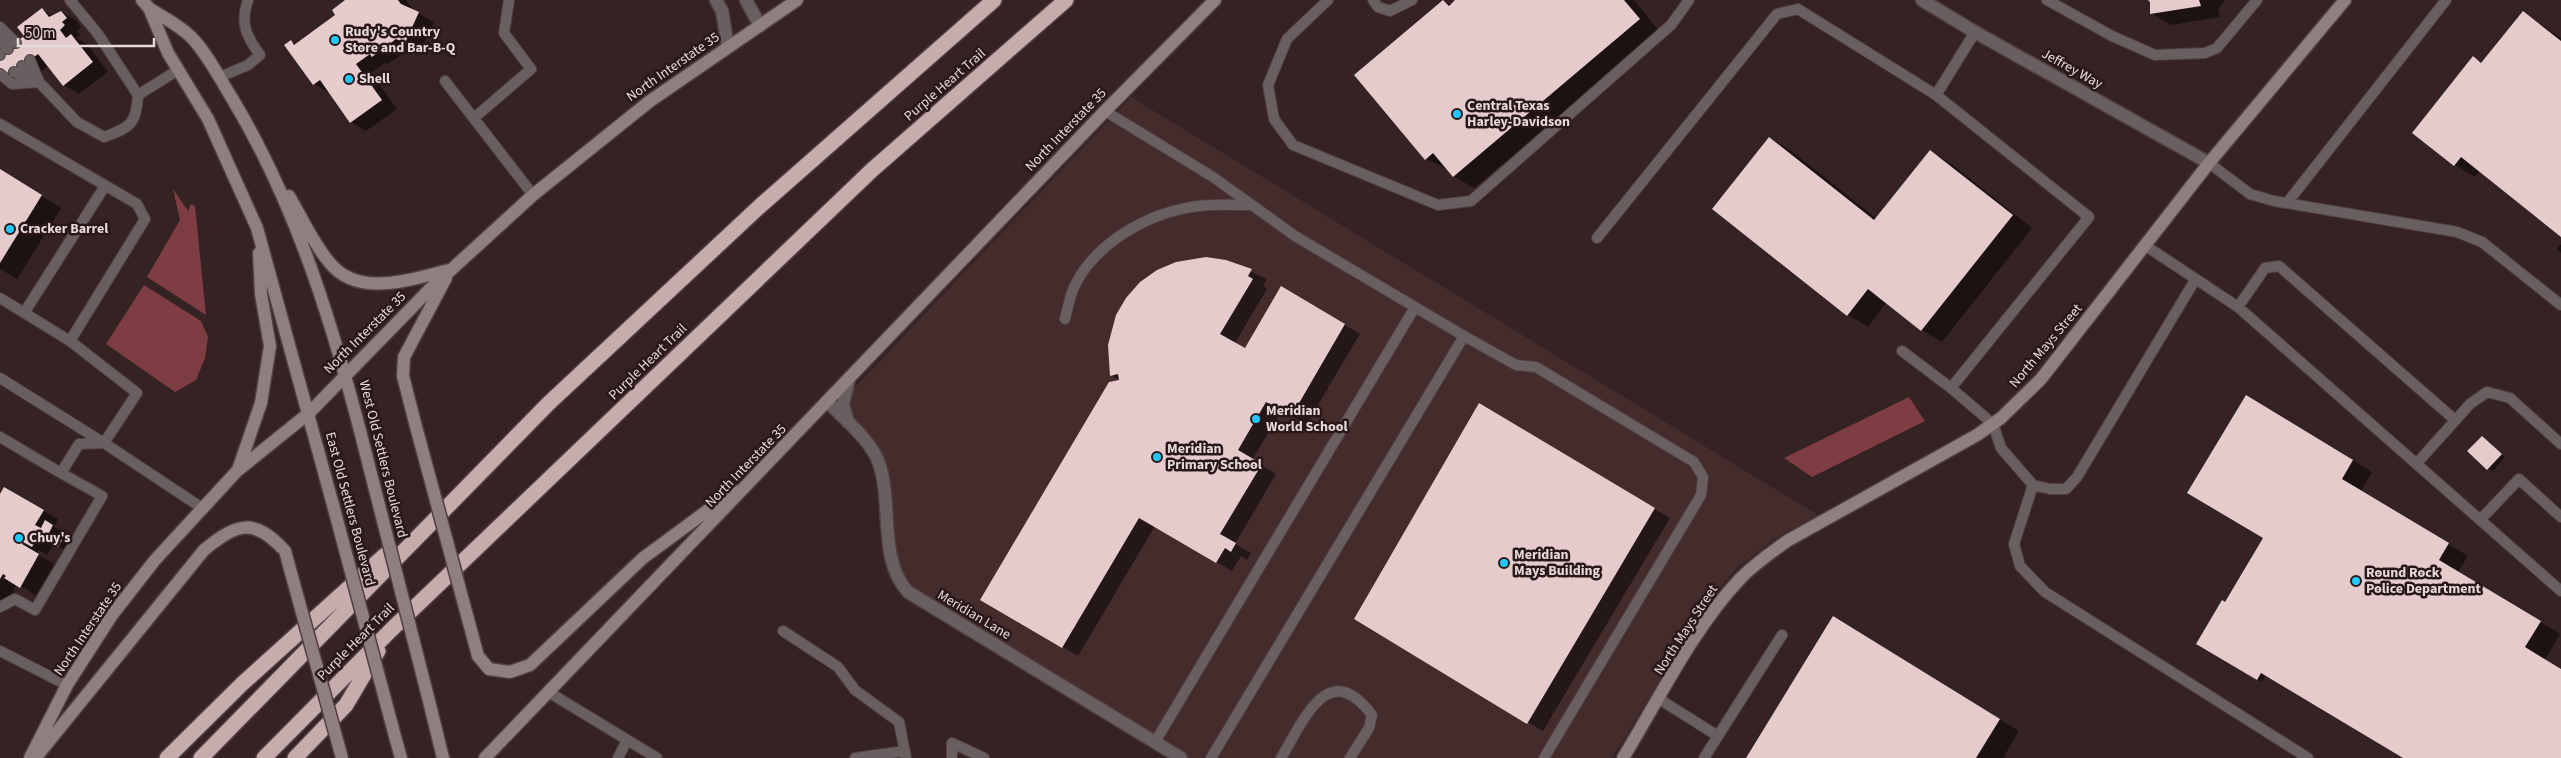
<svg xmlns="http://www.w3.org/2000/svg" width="2561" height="758" font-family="'Source Sans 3',sans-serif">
	<rect width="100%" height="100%" fill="#352223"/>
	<path fill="#442b2c" d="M1131,97L1818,515L1774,539L1736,569L1710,599L1612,758H1188L914,592L898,573L885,472L838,405Z"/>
	<path fill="#7e3d43" d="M173,189L188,211L191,204L195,206L206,315L147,277L180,220Z
		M144,285L201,321L208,337L205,358L196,380L175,392L106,344Z
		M1909,397L1925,421L1812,477L1784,458Z"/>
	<path fill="#0007" d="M347,0H406L414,11L434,22L421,50L412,47L388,64L385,63L371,73L397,109L366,131L351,122L330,93L314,84L291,42L297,45L337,16Z
		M1457,0H1634L1660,32L1474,188L1453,176L1447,169L1426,159L1444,1L1451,5Z
		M2150,0H2225L2218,9L2220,17L2171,25L2151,13Z
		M42,10L53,16L61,12L77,21L81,27L77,31L80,35L76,38L87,44L108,72L79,94L64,85L48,66L22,86L0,68L26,37Z
		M2523,12L2561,38V235L2480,171L2475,177L2455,165L2414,133L2473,58L2483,63Z
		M1770,138L1790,150L1877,219L1930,151L1950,163L2032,228L1942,342L1922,330L1887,302L1868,327L1848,315Z
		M0,170L61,208L17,279L0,269Z
		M2561,244V253L2557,249Z
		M1226,261L1267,279L1263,286L1267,289L1235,343L1245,350L1282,288L1360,334L1306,425L1282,410L1252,460L1276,474L1235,544L1251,553L1247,560L1241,556L1232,571L1155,526L1078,656L982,599L1121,381L1111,375Z
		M1479,405L1670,518L1543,731L1528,722Z
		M2266,408L2372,472L2361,491L2468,556L2458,572L2560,634L2545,660L2561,670V758H2405L2266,674L2262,682L2197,643L2226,604L2265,538Z
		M2482,437L2505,457L2493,471L2488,469Z
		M5,489L58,519L54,527L68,535L63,542L76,550L73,555L54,544L47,555L39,550L37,554L54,564L36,595L17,584L4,607L0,604V497Z
		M1854,629L2019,731L2003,758H1748Z"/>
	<path fill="#e5cbcc" d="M345,0H398L401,4L419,12L405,43L396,39L372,57L370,54L356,64L382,100L350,123L320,80L313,85L284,45L291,40L294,45L335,15L332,10Z
		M1443,0L1449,6L1455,0H1624L1640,19L1453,177L1433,153L1425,160L1354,75Z
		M2148,0H2199L2201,6L2150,14V2Z
		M42,8L49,17L61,11L67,18L62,22L65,25L60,30L66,38L71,34L93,62L63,86L38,54L6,78L0,70V55L24,36L17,27Z
		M2523,11L2561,41V237L2461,157L2454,166L2412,133L2473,56L2481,63Z
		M1769,137L1874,220L1930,150L2013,215L1921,331L1868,289L1847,316L1712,209Z
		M0,169L42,195L0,263Z
		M1206,257L1226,260L1252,269L1248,276L1253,279L1220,334L1245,348L1281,286L1345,324L1291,417L1266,402L1238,450L1262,464L1220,534L1236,543L1231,552L1225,548L1216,563L1139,518L1062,648L980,600L1109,382L1119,380L1118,374L1110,376L1108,345L1116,315L1126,298L1140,282L1157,270L1176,262Z
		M2246,395L2353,460L2342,479L2449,543L2439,560L2541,621L2525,647L2561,669V758H2403L2261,673L2257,680L2196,644L2222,600L2225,602L2263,538L2187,493Z
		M1479,403L1655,508L1527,724L1354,619Z
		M2482,436L2502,454L2487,470L2467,451Z
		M4,487L44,510L35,525L41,528L45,520L53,525L49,533L62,540L58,547L38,536L32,547L23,542L22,544L39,554L20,588L4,578L6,576L3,574L0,579V494Z
		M1833,616L2000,719L1976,758H1746Z"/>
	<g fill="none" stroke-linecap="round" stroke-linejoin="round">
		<defs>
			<path id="service" d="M70,0L98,34L138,95
				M1328,0L1287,39L1268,85L1274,119L1293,145L1438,205L1471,201L1671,25L1689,0
				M1373,0L1378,7L1390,11L1412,0
				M2047,0L2112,36L2155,55L2205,53L2217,48L2257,0
				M0,27L16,43
				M0,39L8,49
				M0,54V55
				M30,60L39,82
				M22,66L34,77
				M14,72L37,81
				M0,74L12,84L39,82L77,122L104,137C131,127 136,124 138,95L178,70
				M220,77L248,65L260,55C246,36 240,23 248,0
				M445,81L533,195
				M1936,95L2089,217L1951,388L1993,424L2001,448L2033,485L2050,489H2066L2077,477L2195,280
				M1105,111L1213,177L1295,236L1464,336L1211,758
				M474,118L531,69L504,33L509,0
				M0,124L137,204L145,219L70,341
				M2209,163L2250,194L2274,201L2457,232L2482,242L2561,305
				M2287,203L2446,0
				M1597,238L1777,14L1798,9L1936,95L1975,32
				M2146,246L2238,307L2561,591
				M0,298L70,341L137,393L104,443L79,444L61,473L102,496L35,610L15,599L0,607
				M2238,307L2265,268L2279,266L2455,420
				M24,313L105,186
				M1065,319C1068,308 1070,293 1076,283C1099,240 1151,212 1198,206C1215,204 1234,205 1252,205
				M1464,336L1516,365L1536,367L1694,462L1703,477L1701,495L1544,758
				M1902,351L1951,388
				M0,378L104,443L202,508
				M0,437L61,473
				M2417,463L2470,404L2487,392L2510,398L2561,444
				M2033,485L2014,544L2020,566L2045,592L2308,758
				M2481,519L2519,479L2561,517
				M783,631L838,667L855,690L899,722L906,758
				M0,651L67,685
				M550,693L657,758
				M1659,699L1718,736L1704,758
				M1718,736L1782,635
				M1155,742L1415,307
				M618,758L627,740
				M855,758L905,751
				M952,758V743L984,758
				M1281,758C1303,722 1328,656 1372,715L1369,728L1350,758"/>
			<path id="minor" d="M716,0L722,11L728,47
				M746,0L760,26
				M1922,0L1975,32L2209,163"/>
			<path id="tertiary" d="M828,402C845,420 870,439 879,463C893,504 878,559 908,592L1181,758
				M848,422L843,404L849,379"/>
			<path id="secondary" d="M142,0L149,8L168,53L208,119L257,228L333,505
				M149,8C162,17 179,25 190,36C205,50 219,77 230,95C299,208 337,338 369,466
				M289,196C302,218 313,243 329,262C358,299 411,279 449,270
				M415,423L403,376L404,357L446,278
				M238,470L261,403L270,346L261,294L259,253
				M478,656L489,669L510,672L530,665L643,558L734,491
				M430,705L443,758
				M396,740L401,758
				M37,756L204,550C237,523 254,517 285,551
				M30,758L67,685L112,615L155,560L237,471L309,413L429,290L533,195L650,101L797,0
				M485,758L1105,111L1215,0
				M1623,758C1658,701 1694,627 1740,579C1754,564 1771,553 1787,541L1977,435L2001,418L2041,379L2209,163L2345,0"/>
			<path id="motorway" d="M167,758L243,683L385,555
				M201,758L549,403L759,207L994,0
				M264,758L391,630L872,170L1066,0
				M295,758L346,705L378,651"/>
		</defs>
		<use href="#service" stroke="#513f40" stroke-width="12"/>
		<use href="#minor" stroke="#513f40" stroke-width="15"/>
		<use href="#tertiary" stroke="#513f40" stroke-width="15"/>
		<use href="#secondary" stroke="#513f40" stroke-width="15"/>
		<use href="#motorway" stroke="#513f40" stroke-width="18"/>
		<use href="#service" stroke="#6a5f60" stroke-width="10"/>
		<use href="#minor" stroke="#6a5f60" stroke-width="12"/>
		<use href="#tertiary" stroke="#6a5f60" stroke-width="12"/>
		<use href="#secondary" stroke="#8f7f7f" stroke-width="12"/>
		<use href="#motorway" stroke="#c6acad" stroke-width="15"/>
		<defs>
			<path id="secondary-bridge" d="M415,423L478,656
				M369,466L430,705
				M333,505L396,740
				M285,551L342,758"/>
		</defs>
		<use href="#secondary-bridge" stroke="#513f40" stroke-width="15" stroke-linecap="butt"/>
		<use href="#secondary-bridge" stroke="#8f7f7f" stroke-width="12"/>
	</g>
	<g fill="#20c9fd" stroke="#2a1819" stroke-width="2">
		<circle cx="335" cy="40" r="5"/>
		<circle cx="349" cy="79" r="5"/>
		<circle cx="1457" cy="114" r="5"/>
		<circle cx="10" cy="229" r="5"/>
		<circle cx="1256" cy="419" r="5"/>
		<circle cx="1157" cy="457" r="5"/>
		<circle cx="19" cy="538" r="5"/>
		<circle cx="1504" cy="563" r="5"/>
		<circle cx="2356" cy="581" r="5"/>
	</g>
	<g text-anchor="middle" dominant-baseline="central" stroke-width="5" stroke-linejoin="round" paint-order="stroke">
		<g font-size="14" font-weight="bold" fill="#e6d9d9" stroke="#2a1819" text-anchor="start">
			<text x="345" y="32">Rudy's Country<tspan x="345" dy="16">Store and Bar-B-Q</tspan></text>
			<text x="359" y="79">Shell</text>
			<text x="1467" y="106">Central Texas<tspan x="1467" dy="16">Harley-Davidson</tspan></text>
			<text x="20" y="229">Cracker Barrel</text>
			<text x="1266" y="411">Meridian<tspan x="1266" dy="16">World School</tspan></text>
			<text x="1167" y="449">Meridian<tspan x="1167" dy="16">Primary School</tspan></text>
			<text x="29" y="538">Chuy's</text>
			<text x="1514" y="555">Meridian<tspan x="1514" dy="16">Mays Building</tspan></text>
			<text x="2366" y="573">Round Rock<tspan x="2366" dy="16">Police Department</tspan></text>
		</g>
		<g font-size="14" fill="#e6d9d9" stroke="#2a1819">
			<text transform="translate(673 67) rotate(-35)">North Interstate 35</text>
			<text transform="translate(2072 69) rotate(29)">Jeffrey Way</text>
			<text transform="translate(945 85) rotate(-41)">Purple Heart Trail</text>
			<text transform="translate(1066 130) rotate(-46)">North Interstate 35</text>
			<text transform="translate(365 333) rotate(-45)">North Interstate 35</text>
			<text transform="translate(2046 346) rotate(-50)">North Mays Street</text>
			<text transform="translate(648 362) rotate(-44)">Purple Heart Trail</text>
			<text transform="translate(383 459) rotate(76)">West Old Settlers Boulevard</text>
			<text transform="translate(746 466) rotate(-46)">North Interstate 35</text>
			<text transform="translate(350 509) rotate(75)">East Old Settlers Boulevard</text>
			<text transform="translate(974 615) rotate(31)">Meridian Lane</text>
			<text transform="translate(88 629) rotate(-56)">North Interstate 35</text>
			<text transform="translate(1686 630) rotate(-57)">North Mays Street</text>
			<text transform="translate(356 642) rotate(-45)">Purple Heart Trail</text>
		</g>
	</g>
	<path d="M18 38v8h136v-8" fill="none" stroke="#e6d9d9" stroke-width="2.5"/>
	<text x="25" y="38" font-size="15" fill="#e6d9d9" stroke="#2a1819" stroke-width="4" paint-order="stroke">50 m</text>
</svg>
